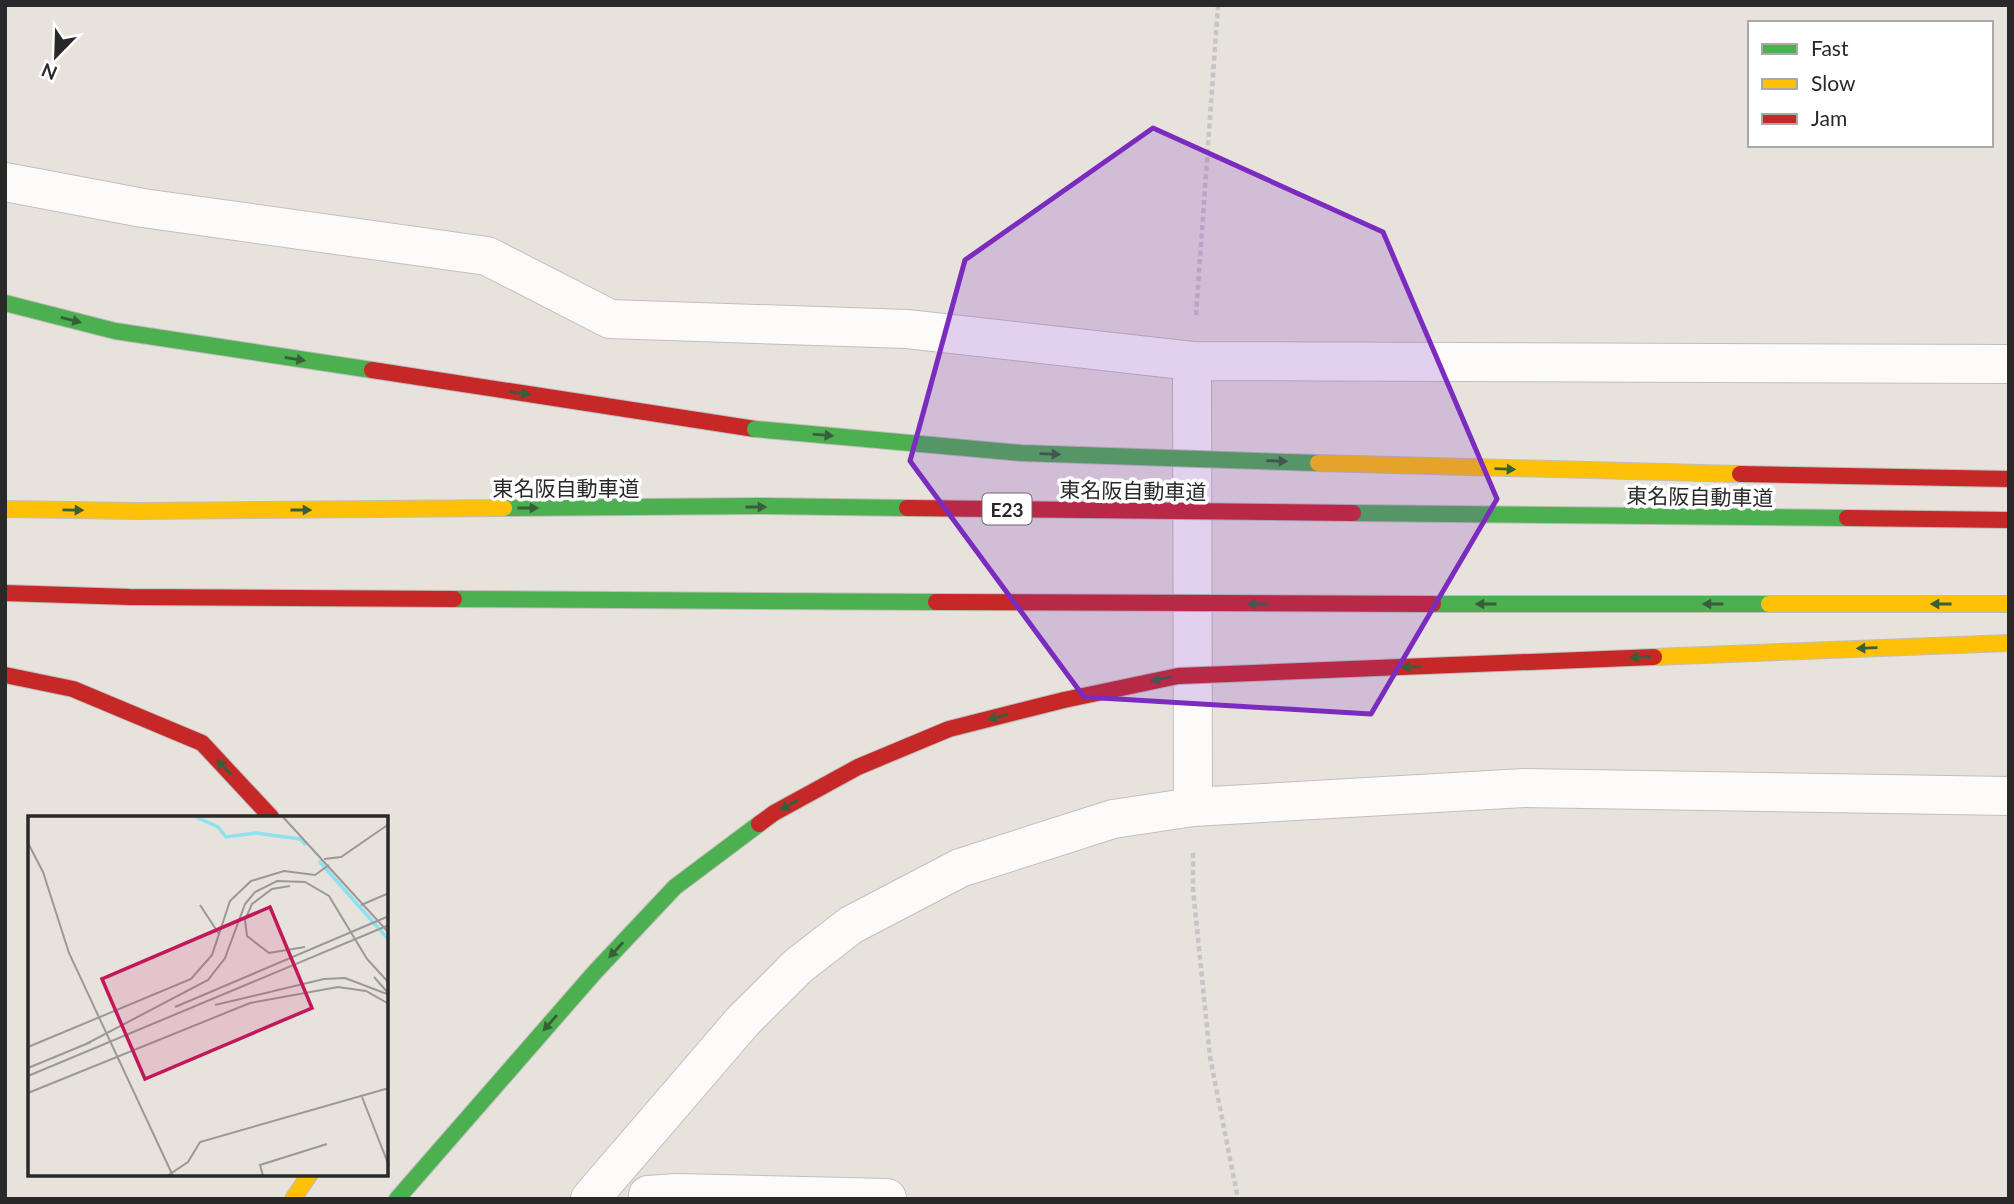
<svg xmlns="http://www.w3.org/2000/svg" width="2014" height="1204" font-family="Lato,'Noto Sans JP',sans-serif">
	<rect width="100%" height="100%" fill="#e8e2dd"/>
	<g fill="none" stroke-linecap="round" stroke-linejoin="round">
		<defs>
			<path id="street" d="M5,182L143,208L487,256L610,319L907,329L1192,361L2009,364
				M1192,361L1193,807
				M648,1195L677,1193L887,1198
				M590,1199L742,1022L798,966L851,925L960,868L1113,819L1193,807L1524,788L2009,796"/>
			<path id="fast" d="M5,303L115,331L372,370
				M397,1199L595,972L675,887L759,824"/>
			<path id="slow" d="M293,1199L310,1174"/>
			<path id="jam" d="M372,370L755,429
				M5,675L73,689L202,743L271,817
				M759,824L774,813L858,767L949,729L1064,700"/>
		</defs>
		<use href="#street" stroke="#c1bfbf" stroke-width="40"/>
		<use href="#fast" stroke="#c0bebc" stroke-width="18"/>
		<use href="#slow" stroke="#c0bebc" stroke-width="18"/>
		<use href="#jam" stroke="#c0bebc" stroke-width="18"/>
		<path stroke="#c6c5c5" stroke-width="4.5" stroke-dasharray="5 3.5" stroke-linecap="butt" d="M1196,315L1218,5
			M1193,853V889L1210,1057L1238,1199"/>
		<use href="#street" stroke="#fcfbfa" stroke-width="38"/>
		<use href="#fast" stroke="#4caf50" stroke-width="16"/>
		<use href="#slow" stroke="#ffc107" stroke-width="16"/>
		<use href="#jam" stroke="#c62828" stroke-width="16"/>
		<defs>
			<path id="fast-bridge" d="M755,429L1021,453L1318,463
				M504,508L758,506L907,508
				M1353,513L1847,518
				M454,599L936,602
				M1433,604H1769"/>
			<path id="slow-bridge" d="M1318,463L1740,474
				M5,509L138,511L504,508
				M1769,604H2009
				M1654,657L2009,643"/>
			<path id="jam-bridge" d="M1740,474L2009,479
				M907,508L1353,513
				M1847,518L2009,520
				M5,593L130,597L454,599
				M936,602L1433,604
				M1064,700L1178,676L1654,657"/>
		</defs>
		<use href="#fast-bridge" stroke="#c0bebc" stroke-width="18" stroke-linecap="butt"/>
		<use href="#slow-bridge" stroke="#c0bebc" stroke-width="18" stroke-linecap="butt"/>
		<use href="#jam-bridge" stroke="#c0bebc" stroke-width="18" stroke-linecap="butt"/>
		<use href="#fast-bridge" stroke="#4caf50" stroke-width="16"/>
		<use href="#slow-bridge" stroke="#ffc107" stroke-width="16"/>
		<use href="#jam-bridge" stroke="#c62828" stroke-width="16"/>
	</g>
	<defs><path id="oneway-solid" d="M-6-.8H1V-3.2L6.5 0L1 3.2V.8H-6Z" transform="scale(1.75)"/></defs>
	<g fill="#375f39">
		<use href="#oneway-solid" transform="translate(71 320) rotate(14)"/>
		<use href="#oneway-solid" transform="translate(295 359) rotate(9)"/>
		<use href="#oneway-solid" transform="translate(520 393) rotate(9)"/>
		<use href="#oneway-solid" transform="translate(823 435) rotate(5)"/>
		<use href="#oneway-solid" transform="translate(1050 454) rotate(2)"/>
		<use href="#oneway-solid" transform="translate(1277 461) rotate(2)"/>
		<use href="#oneway-solid" transform="translate(1505 469) rotate(2)"/>
		<use href="#oneway-solid" transform="translate(756 507)"/>
		<use href="#oneway-solid" transform="translate(528 508)"/>
		<use href="#oneway-solid" transform="translate(73 510) rotate(1)"/>
		<use href="#oneway-solid" transform="translate(301 510)"/>
		<use href="#oneway-solid" transform="translate(1258 604) rotate(-180)"/>
		<use href="#oneway-solid" transform="translate(1486 604) rotate(-180)"/>
		<use href="#oneway-solid" transform="translate(1713 604) rotate(-180)"/>
		<use href="#oneway-solid" transform="translate(1941 604) rotate(-180)"/>
		<use href="#oneway-solid" transform="translate(1867 648) rotate(178)"/>
		<use href="#oneway-solid" transform="translate(1640 657) rotate(178)"/>
		<use href="#oneway-solid" transform="translate(1412 667) rotate(178)"/>
		<use href="#oneway-solid" transform="translate(1161 679) rotate(168)"/>
		<use href="#oneway-solid" transform="translate(998 717) rotate(166)"/>
		<use href="#oneway-solid" transform="translate(224 767) rotate(-133)"/>
		<use href="#oneway-solid" transform="translate(789 805) rotate(151)"/>
		<use href="#oneway-solid" transform="translate(616 950) rotate(133)"/>
		<use href="#oneway-solid" transform="translate(550 1023) rotate(131)"/>
	</g>
	<path fill="#7b2cbf" fill-opacity="0.2" stroke="#7b2cbf" stroke-width="5" stroke-linejoin="round" d="M1153,128L1383,232L1497,499L1371,714L1084,697L910,461L965,260Z"/>
	<g text-anchor="middle" dominant-baseline="central" stroke-width="7" stroke-linejoin="round" paint-order="stroke">
		<rect fill="#fff" stroke="#696969" stroke-width="2" x="982.5" y="493.5" width="49" height="31" rx="5"/>
		<g font-size="19" font-weight="bold" fill="#292929">
			<text x="1007" y="509">E23</text>
		</g>
		<g font-size="21" fill="#292929" stroke="#fff">
			<text x="566" y="487">東名阪自動車道</text>
			<text transform="translate(1133 490) rotate(1)">東名阪自動車道</text>
			<text transform="translate(1700 496) rotate(1)">東名阪自動車道</text>
		</g>
	</g>
	<g transform="translate(28 816)">
		<rect width="360" height="360" fill="#e8e2dd"/>
		<path fill="none" stroke="#8ce2ee" stroke-width="3.5" d="M168,1L190,11L198,21L228,17L272,23L278,29M291,45L361,124"/>
		<path fill="none" stroke="#9c9895" stroke-width="2" d="M255,1L361,117M0,27L15,56L41,137L145,360M296,43L313,41L361,8M262,70L244,73L224,88L217,104L219,120L241,137L277,131M172,89L191,118M333,89L361,77M168,123L188,115M346,161L361,178M187,189L296,163L317,162L359,178M147,191L361,100M58,228L180,164L197,142L217,88L227,76L249,65L277,66L301,80L339,143L361,167M0,231L163,163L184,139L202,85L223,65L256,55L287,59L301,49M0,252L63,226M0,260L361,109M0,277L222,187L310,171L338,175L361,188M334,281L361,350M139,360L160,346L172,326L361,272M235,360L232,349L299,328"/>
		<path fill="#c2185b" fill-opacity="0.15" stroke="#c2185b" stroke-width="3.5" d="M242,91L284,192L117,263L74,163Z"/>
		<rect width="360" height="360" fill="none" stroke="#292929" stroke-width="3.5"/>
	</g>
	<rect width="2014" height="1204" fill="none" stroke="#292929" stroke-width="14"/>
	<rect x="1748" y="21" width="245" height="126" fill="#ffffff" stroke="#a9a9a9" stroke-width="2"/>
	<rect x="1762" y="44" width="35" height="10" fill="#4caf50" stroke="#a9a9a9" stroke-width="2"/>
	<text x="1811" y="56" font-size="21" fill="#292929">Fast</text>
	<rect x="1762" y="79" width="35" height="10" fill="#ffc107" stroke="#a9a9a9" stroke-width="2"/>
	<text x="1811" y="91" font-size="21" fill="#292929">Slow</text>
	<rect x="1762" y="114" width="35" height="10" fill="#c62828" stroke="#a9a9a9" stroke-width="2"/>
	<text x="1811" y="126" font-size="21" fill="#292929">Jam</text>
	<g transform="translate(56 56) rotate(203)" stroke="#ffffff" stroke-width="5" paint-order="stroke">
	<path d="M0-5L12 26L0 18L-12 26Z" fill="#292929"/>
	<text y="-10" font-size="19" font-weight="bold" text-anchor="middle" fill="#292929">N</text>
	</g>
</svg>
